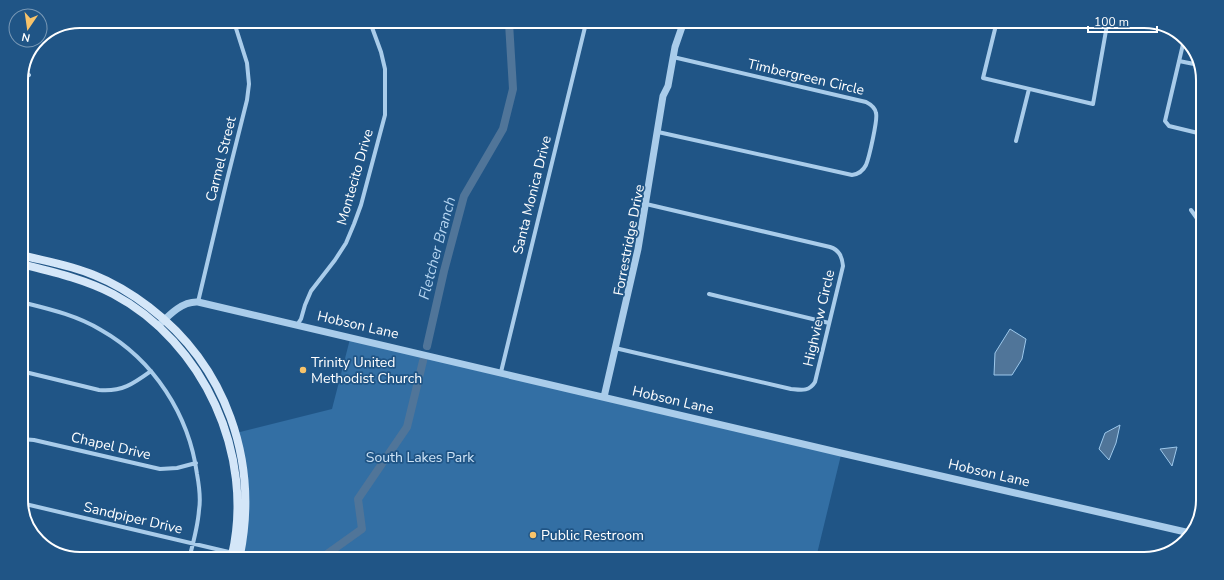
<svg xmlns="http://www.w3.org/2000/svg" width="1224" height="580" font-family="'Nunito Sans',sans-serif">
	<rect width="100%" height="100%" fill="#205586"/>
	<path fill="#336fa4" d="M350,339L841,455L816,558L240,555L245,510L236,433L332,409Z"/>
	<path fill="#507599" stroke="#9dc8eb" d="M1010,329L1026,339L1022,359L1012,375H994L995,353Z
		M1120,425L1116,443L1109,460L1099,449L1105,433Z
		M1177,447L1172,466L1160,449Z"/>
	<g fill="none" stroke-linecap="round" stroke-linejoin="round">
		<path stroke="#507599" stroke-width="8" d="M427,346L444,271L464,196L503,129L513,89L509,23
			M327,554L362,529L358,499L407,427L423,361"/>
		<path stroke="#a9ccea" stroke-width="4" d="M876,24L884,26L894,24
			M996,25L983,78L1093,104L1107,25
			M1184,40L1165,121L1169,126L1202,134
			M1179,61L1199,65
			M24,71L29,75
			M658,132L852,175C859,174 863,171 866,165C869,158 878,119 876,113C875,107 870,104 866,102L673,57
			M1016,141L1029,89
			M1191,210L1201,224
			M709,294L829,323
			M21,302C49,309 76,315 101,330C154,360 189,415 197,474C199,485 201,499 199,510C198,525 194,540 190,555
			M198,302L226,184L247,100L249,84L247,63L234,22
			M297,325L301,319L305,305L311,291L335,260L346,243L354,224L361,205L385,115V69L381,52L370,22
			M615,348L791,389C801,390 809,392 815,382L843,266C842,256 839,250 830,247L646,204
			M21,371L99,390C122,392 133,384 151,371
			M501,372L586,23
			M21,439L34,440L160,469L177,468L196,463
			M21,503L233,553"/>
		<path stroke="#a9ccea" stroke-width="7" d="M158,326C169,315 182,301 198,302L841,453L1190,533
			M604,397L638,249L663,96L668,86L675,47L683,24"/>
		<path stroke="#d4e6f8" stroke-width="8" d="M21,255C45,261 71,265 94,275C114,283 132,294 149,307C226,366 259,460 240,555
			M21,264C53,272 84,279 113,294C204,342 255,455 232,555"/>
	</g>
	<g fill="#f7c36a" stroke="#205586" stroke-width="1.5">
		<circle cx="303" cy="370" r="4"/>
		<circle cx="533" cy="535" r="4"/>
	</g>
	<g text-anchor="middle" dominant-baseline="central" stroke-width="3.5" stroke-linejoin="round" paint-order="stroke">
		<g font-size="14" fill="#fff" stroke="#205586">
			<text transform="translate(806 77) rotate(13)">Timbergreen Circle</text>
			<text transform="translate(221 159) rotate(-76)">Carmel Street</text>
			<text transform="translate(355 177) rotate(-74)">Montecito Drive</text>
			<text transform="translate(532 195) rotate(-76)">Santa Monica Drive</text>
			<text transform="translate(629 240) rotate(-79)">Forrestridge Drive</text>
			<text transform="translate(819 318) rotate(-77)">Highview Circle</text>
			<text transform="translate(358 325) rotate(13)">Hobson Lane</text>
			<text transform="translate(673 400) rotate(13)">Hobson Lane</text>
			<text transform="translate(111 446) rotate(13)">Chapel Drive</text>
			<text transform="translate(989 473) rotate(13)">Hobson Lane</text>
			<text transform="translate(133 518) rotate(13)">Sandpiper Drive</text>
		</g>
		<g font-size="14" fill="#fff" stroke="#205586" text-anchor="start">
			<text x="311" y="362">Trinity United<tspan x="311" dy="16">Methodist Church</tspan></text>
			<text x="541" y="535">Public Restroom</text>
		</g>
		<g font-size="14" fill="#cee4f7" stroke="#205586">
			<text x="420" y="457">South Lakes Park</text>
		</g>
		<g font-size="15" font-style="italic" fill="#b5d5f1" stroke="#205586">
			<text transform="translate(437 248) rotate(-75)">Fletcher Branch</text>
		</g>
	</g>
	<path d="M0 0H1224V580H0ZM80 28H1144A52 52 0 0 1 1196 80V500A52 52 0 0 1 1144 552H80A52 52 0 0 1 28 500V80A52 52 0 0 1 80 28Z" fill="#205586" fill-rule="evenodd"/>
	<path fill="none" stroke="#fff" stroke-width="2" d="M80 28H1144A52 52 0 0 1 1196 80V500A52 52 0 0 1 1144 552H80A52 52 0 0 1 28 500V80A52 52 0 0 1 80 28Z"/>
	<g transform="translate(28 28) rotate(193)"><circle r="19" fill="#205586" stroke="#7999b6"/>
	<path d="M0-3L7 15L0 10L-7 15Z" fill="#f7c36a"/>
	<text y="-6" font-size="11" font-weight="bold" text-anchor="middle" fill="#ffffff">N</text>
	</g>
	<path d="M1088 26v6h69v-6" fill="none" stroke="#ffffff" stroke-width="2"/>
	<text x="1094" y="26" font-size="12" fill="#ffffff" stroke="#205586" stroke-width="3" paint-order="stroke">100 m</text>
</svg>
